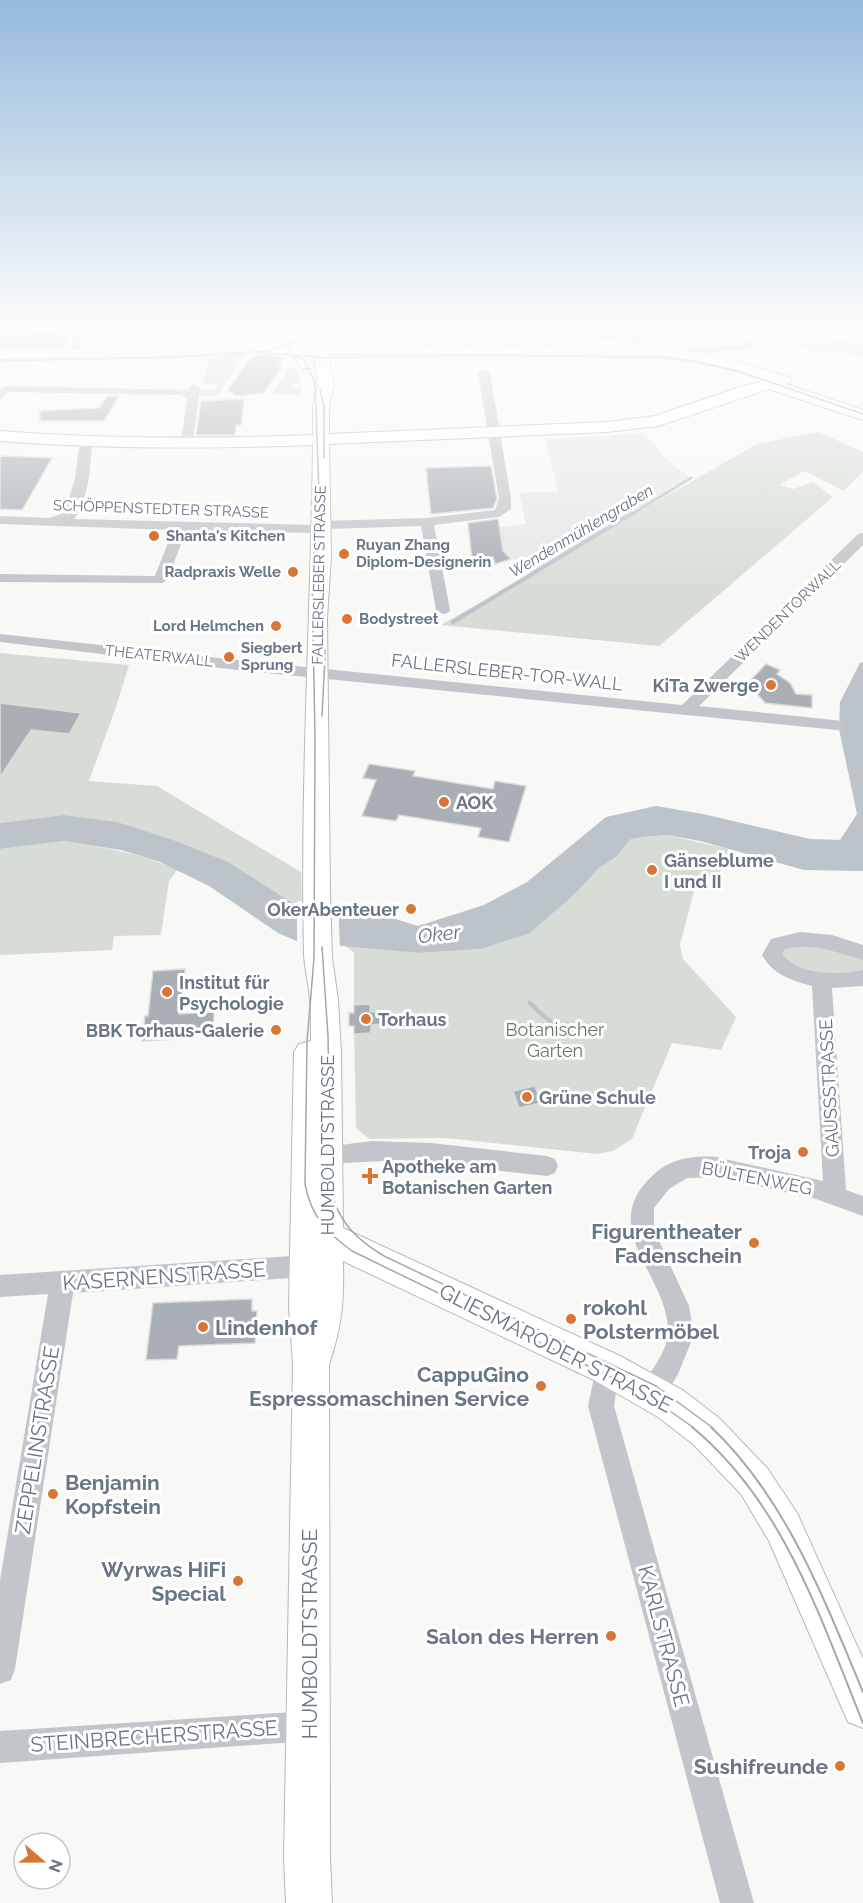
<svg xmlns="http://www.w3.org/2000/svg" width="863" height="1903" font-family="Raleway,sans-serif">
	<rect width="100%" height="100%" fill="#f8f8f6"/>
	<path fill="#e6e7e7" d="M87,327H199L195,346L190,347L78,348Z
		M644,433L668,461L691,478L532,574L503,551L499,527L526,524L519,493L558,491L545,439Z"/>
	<path fill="#d7ddd6" d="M836,327H846L863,338V357L841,353L828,354L790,345L803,341L857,340Z
		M245,353L243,358L233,360L238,364L218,396H197L199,389H215L217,385L202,383L210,361L208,357Z
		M359,354H670L748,372L751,377C685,356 633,357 565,356C496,355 427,357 358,358Z
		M290,367H295L301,383L292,384V387H302L301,395L272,394Z
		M819,432L863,452V471L844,491L804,471L779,485L793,489L813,482L833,497L659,646L441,625L757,444Z
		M0,653L129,665L116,707L89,781L157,786L301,872L302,905L294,904L63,815L0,823Z
		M667,835L728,849L733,865L696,883L680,945L683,959L736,1017L721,1050L672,1043L632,1139L613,1151L597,1154L446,1138L369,1139L356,1128L354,1026H349V1013L354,1012V953L344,945L419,953L481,949L530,932L577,892L599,868L616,857L631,839Z
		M64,841C103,847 141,853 177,870L169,881L161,935L114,936L112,950L0,955V849Z
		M802,943L863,957V972L821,975L786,963L780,950Z"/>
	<path fill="#bcc4ca" d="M863,662V871L804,870L700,841L667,835L645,837L631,839L616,857L599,868L577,892L530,933L481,949L419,953L299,942L278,933L209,886L160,862L121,850L64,841L0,849V823L63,815L117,822L173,840L228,862L294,904L333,905L363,909L418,926L484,905L527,882L606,817L656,806L703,814L810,839L840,840L857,814L839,729L840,702L860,663Z"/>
	<path fill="#f8f8f6" d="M317,901L338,902L340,948L297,945V901Z"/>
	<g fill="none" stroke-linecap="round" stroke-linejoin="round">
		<path stroke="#bcc4ca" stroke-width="3" d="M629,516L691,478"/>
		<path stroke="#bcc4ca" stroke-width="4" d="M453,622L631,514"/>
		<path stroke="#bcc4ca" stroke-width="4.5" d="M530,1003C544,1018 558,1029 579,1031"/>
	</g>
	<path fill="#aaafb6" stroke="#dadad8" stroke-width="1.5" d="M0,327H32L30,332H57L59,327H72L63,348L0,349Z
		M257,354L284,357L278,366H282L264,393L237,396L228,390L250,358Z
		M107,396H119L104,421H40V411L99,408Z
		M244,399L241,425H236L235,435H196L201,401Z
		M0,456L52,458L22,510L0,509Z
		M491,466L497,499L493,508L431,514L426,468Z
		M498,519L503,551L511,559L495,564L493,557L472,559L468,523Z
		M766,664L780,670L777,674L790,683L796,694L812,695V708L765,703L748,683Z
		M0,703L81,713L69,734L31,730L0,777Z
		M369,764L415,771L413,776L493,789L495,781L526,786L509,842L478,837L481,828L399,815L396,821L362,816L376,780L363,778Z
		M185,969L179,1014L214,1012L213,1034L178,1035L177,1039L142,1041L145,1016H148L153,971Z
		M370,1004V1012L382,1011L383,1024L371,1025V1033L354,1034V1026H349V1013H354V1005Z
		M535,1086L541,1103L519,1108L513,1091Z
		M252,1299V1311H257L255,1343L179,1346L177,1359L146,1360L153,1303Z"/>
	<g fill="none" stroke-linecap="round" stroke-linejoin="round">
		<defs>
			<path id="secondary" d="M279,327H293L303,345H309L300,327H314L324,345L660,347L710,354L789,377L792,380L786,384L863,410V420L769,389L658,426L607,432L329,444L331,556L327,619L330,893L332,958L338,1000L341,1052L343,1228L620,1356L684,1391L719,1418L767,1468L797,1513L863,1659V1728L848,1722L769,1541L741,1494L693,1444L658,1417L594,1380L343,1261C344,1302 342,1325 329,1365L330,1858L332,1903H286L284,1858L293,1365L289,1307L294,1052L299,1044L311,1041C311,1027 311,1014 310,1000C309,985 305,970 304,955C300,785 311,615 313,445C209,449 104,449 0,441V431C104,439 209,439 313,435V405L318,385L314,356L307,354L314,365L311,368H301ZM328,354L660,355L708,363L767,380L743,386L655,416L607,422L329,434V405L334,385Z
				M76,350L81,351L83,354L81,357L0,359V351Z"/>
		</defs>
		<use href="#secondary" stroke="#b5b8be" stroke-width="2"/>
		<path fill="#c2c5c9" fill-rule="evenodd" d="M79,327H89L81,347V354L76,357L71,354V347Z
			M469,327H519L645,337L650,340L645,343L474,330Z
			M753,339L758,342L746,350L689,353L684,350L689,347L743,344Z
			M484,370L490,373L511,499V509L499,517L434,525L450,610L448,613L443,614L436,610L421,526L327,529L320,533L186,531L168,578L163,583L0,582V574L155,576L173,530L0,524V516L49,518L64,513L75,479L80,440L86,436L92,440C91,465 89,499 74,519L313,525L320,521L427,518L495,510L499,499L478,373Z
			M194,385L200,388L193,442L187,446L181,442L187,399L181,395L9,392L0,399V389L6,386L188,390L190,386Z
			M863,533V545L699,706L843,721L845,725L843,729L837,730L246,671L0,642V634L246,661L682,705L858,534Z
			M800,932L832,935L863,945V960C836,952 813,942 785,949L782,954C799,976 838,975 863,970V986L832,988L846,1190L863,1196V1216L816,1199L716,1177L687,1178L669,1189L654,1208V1230L689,1306L694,1335L678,1374L661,1402L652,1406L643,1402L639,1393C647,1373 668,1354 668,1331C668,1275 596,1229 652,1176C669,1159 693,1155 716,1157L823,1181L812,986C791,980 773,975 762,955L771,939Z
			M372,1141L431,1143L547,1156L555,1159L558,1166L555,1173L547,1176L402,1160L344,1163L317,1168L309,1165L306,1158L309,1151L317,1148Z
			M306,1255L315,1258L318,1266L315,1274L306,1277L73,1293L15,1669L11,1680L0,1684V1580L48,1294L0,1297V1275Z
			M607,1355L616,1359L620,1368L614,1406L754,1903H720L588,1406L598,1359Z
			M309,1711L320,1715L324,1726L320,1737L309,1741L0,1763V1731Z"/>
		<use href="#secondary" fill="#fff" fill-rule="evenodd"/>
		<path stroke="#a4a8ae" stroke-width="1.5" d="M254,352L327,358L481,355L675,358L735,370L863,414
			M285,353L304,360L315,383L319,492L312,575L315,738L314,958L307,1042L305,1184C311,1216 326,1232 352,1251L621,1382L667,1409L694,1428
			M0,361L177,357L269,351L296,342L300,335L297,327
			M320,390L324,406V458
			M322,716L325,657L324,518
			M322,947L328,1036L331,1189C337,1221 357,1240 384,1256L656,1386L713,1428"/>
		<path stroke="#a4a8ae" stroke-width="2" d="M692,1427C783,1502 820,1617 863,1723
			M711,1427C786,1498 824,1599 863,1692"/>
	</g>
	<linearGradient id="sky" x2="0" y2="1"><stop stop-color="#96badc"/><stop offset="0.55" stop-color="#fcfcfb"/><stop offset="1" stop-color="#fcfcfb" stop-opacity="0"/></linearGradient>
	<rect width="863" height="594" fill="url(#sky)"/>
	<g fill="#d77637" stroke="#fff" stroke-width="2">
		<circle cx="154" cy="536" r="6"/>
		<circle cx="344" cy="554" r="6"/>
		<circle cx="293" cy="572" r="6"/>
		<circle cx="347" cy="619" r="6"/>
		<circle cx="276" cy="626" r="6"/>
		<circle cx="229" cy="657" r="6"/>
		<circle cx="771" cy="685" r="6"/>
		<circle cx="444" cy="802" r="6"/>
		<circle cx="652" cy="870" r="6"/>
		<circle cx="411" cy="909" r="6"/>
		<circle cx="167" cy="992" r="6"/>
		<circle cx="366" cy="1019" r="6"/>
		<circle cx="276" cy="1030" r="6"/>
		<circle cx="527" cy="1097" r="6"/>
		<circle cx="803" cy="1152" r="6"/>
		<path d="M367 1167h6v6h6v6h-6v6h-6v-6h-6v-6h6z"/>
		<circle cx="754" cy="1243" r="6"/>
		<circle cx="571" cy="1319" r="6"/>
		<circle cx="203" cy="1327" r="6"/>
		<circle cx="541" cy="1386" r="6"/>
		<circle cx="53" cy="1494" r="6"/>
		<circle cx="238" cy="1581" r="6"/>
		<circle cx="611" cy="1636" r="6"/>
		<circle cx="840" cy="1766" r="6"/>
	</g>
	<g text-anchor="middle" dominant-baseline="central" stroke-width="6" stroke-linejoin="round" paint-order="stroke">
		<g font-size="15" fill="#6a7585" stroke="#fff">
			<text transform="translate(161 509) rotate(2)">SCHÖPPENSTEDTER STRASSE</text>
			<text transform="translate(319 575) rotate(-89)">FALLERSLEBER STRASSE</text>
			<text transform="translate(788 611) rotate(-44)">WENDENTORWALL</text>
			<text transform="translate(159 656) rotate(6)">THEATERWALL</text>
		</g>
		<g font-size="15" font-weight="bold" fill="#6a7585" stroke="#fff" text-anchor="start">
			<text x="166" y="536">Shanta's Kitchen</text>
			<text x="356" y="545">Ruyan Zhang<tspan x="356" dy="17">Diplom-Designerin</tspan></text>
			<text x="281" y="572" text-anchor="end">Radpraxis Welle</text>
			<text x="359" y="619">Bodystreet</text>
			<text x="264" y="626" text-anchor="end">Lord Helmchen</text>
			<text x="241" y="648">Siegbert<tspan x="241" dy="17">Sprung</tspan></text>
		</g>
		<g font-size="16" font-style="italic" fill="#667580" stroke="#fff">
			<text transform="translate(581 531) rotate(-31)">Wendenmühlengraben</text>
		</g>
		<g font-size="18" fill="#6a7585" stroke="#fff">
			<text transform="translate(507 672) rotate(6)">FALLERSLEBER-TOR-WALL</text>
			<text transform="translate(829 1088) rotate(-93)">GAUSSSTRASSE</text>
			<text transform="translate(327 1145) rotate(-90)">HUMBOLDTSTRASSE</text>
			<text transform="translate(757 1178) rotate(11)">BÜLTENWEG</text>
		</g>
		<g font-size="18" font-weight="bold" fill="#6a7585" stroke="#fff" text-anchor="start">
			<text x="759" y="685" text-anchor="end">KiTa Zwerge</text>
			<text x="456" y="802">AOK</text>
			<text x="664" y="860">Gänseblume<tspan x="664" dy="21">I und II</tspan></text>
			<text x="399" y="909" text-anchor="end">OkerAbenteuer</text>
			<text x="179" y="982">Institut für<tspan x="179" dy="21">Psychologie</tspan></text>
			<text x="378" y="1019">Torhaus</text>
			<text x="264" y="1030" text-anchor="end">BBK Torhaus-Galerie</text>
			<text x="539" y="1097">Grüne Schule</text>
			<text x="791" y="1152" text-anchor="end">Troja</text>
			<text x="382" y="1166">Apotheke am<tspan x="382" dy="21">Botanischen Garten</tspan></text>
		</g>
		<g font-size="18" fill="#657864" stroke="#fff">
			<text x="555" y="1029">Botanischer<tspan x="555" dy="21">Garten</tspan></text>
		</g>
		<g font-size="20" font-style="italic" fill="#667580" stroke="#fff">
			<text transform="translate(439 934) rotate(-7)">Oker</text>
		</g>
		<g font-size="21" font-weight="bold" fill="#6a7585" stroke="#fff" text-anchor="end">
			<text x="742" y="1231">Figurentheater<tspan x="742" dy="24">Fadenschein</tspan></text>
			<text x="583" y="1307" text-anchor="start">rokohl<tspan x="583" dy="24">Polstermöbel</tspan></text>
			<text x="215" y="1327" text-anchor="start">Lindenhof</text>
			<text x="529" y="1374">CappuGino<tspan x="529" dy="24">Espressomaschinen Service</tspan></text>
			<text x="65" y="1482" text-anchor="start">Benjamin<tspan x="65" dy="24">Kopfstein</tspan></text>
			<text x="226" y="1569">Wyrwas HiFi<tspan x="226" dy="24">Special</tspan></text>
			<text x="599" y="1636">Salon des Herren</text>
			<text x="828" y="1766">Sushifreunde</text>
		</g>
		<g font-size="21" fill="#6a7585" stroke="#fff">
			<text transform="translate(164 1276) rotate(-4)">KASERNENSTRASSE</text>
			<text transform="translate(556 1348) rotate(27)">GLIESMARODER STRASSE</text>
			<text transform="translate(37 1440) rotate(-81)">ZEPPELINSTRASSE</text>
			<text transform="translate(309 1634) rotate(-90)">HUMBOLDTSTRASSE</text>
			<text transform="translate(664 1636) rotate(75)">KARLSTRASSE</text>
			<text transform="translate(154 1736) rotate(-4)">STEINBRECHERSTRASSE</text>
		</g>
	</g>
	<g transform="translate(42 1861) rotate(110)"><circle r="28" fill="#ffffff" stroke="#c3c8ce" stroke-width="1.5"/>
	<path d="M0-4.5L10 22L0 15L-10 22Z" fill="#d77637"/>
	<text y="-9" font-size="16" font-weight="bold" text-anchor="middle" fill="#6a7585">N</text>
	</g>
</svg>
